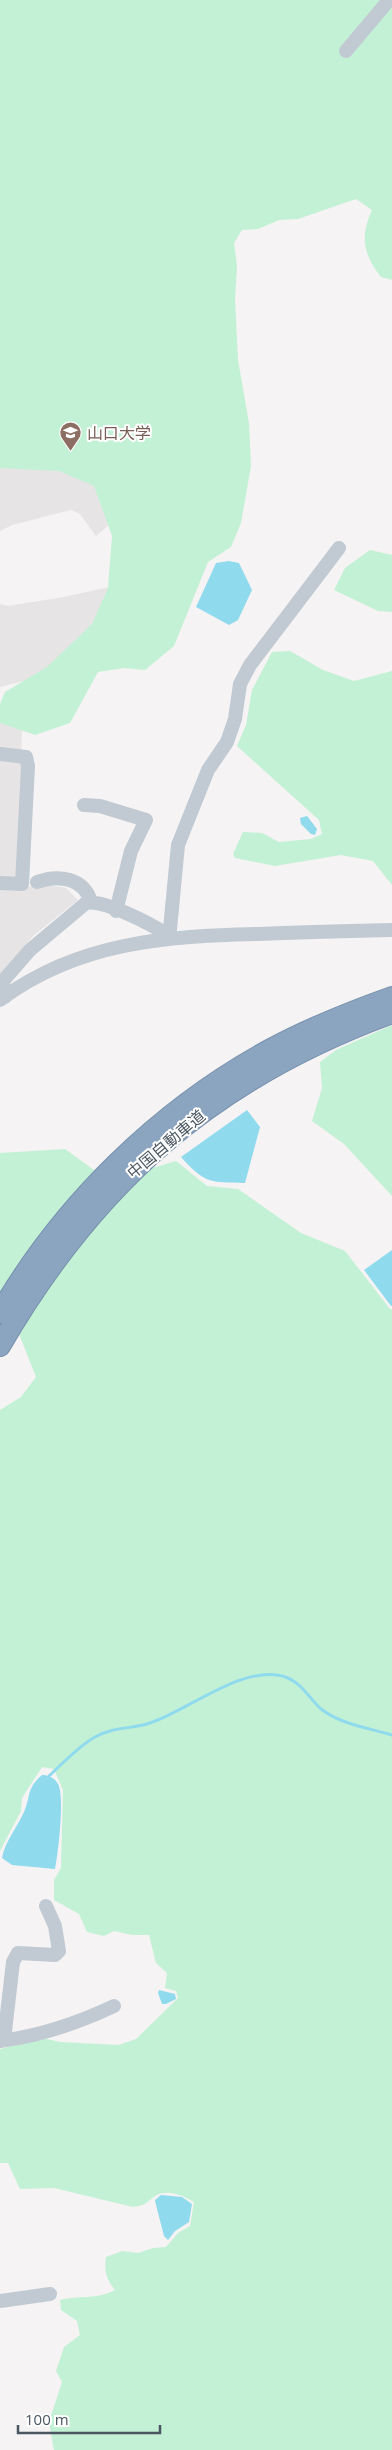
<svg xmlns="http://www.w3.org/2000/svg" width="392" height="2450" font-family="'Open Sans','Noto Sans JP',sans-serif">
	<rect width="100%" height="100%" fill="#f5f3f3"/>
	<path fill="#e6e4e5" d="M49,381L117,518L96,536L80,514L71,510L12,525L0,531V398Z
		M141,580L59,672L0,687V604L7,606L64,597Z
		M0,716L22,717L19,889L43,884L66,888L78,900L33,936L0,977Z"/>
	<path fill="#c3f1d5" d="M0,0H392V280L381,277C363,254 360,237 372,210L356,199L298,219L279,220L258,229L242,230L234,243L237,266L235,299L238,360L249,423L251,466L241,523L231,547L208,562L174,646L145,670L124,668L98,672L70,723L35,735L0,723V704L5,692L47,667L92,624L108,588L112,536L94,486L59,471L0,468Z
		M370,550L392,555V612L378,611L334,590L345,568Z
		M290,651L323,670L354,681L392,671V885L373,861L341,855L275,866L235,858L233,854L243,832L262,833L279,842L311,839L322,834L319,820L237,746L246,725L252,690L272,652Z
		M392,1025V1196L344,1144L312,1121L322,1088L320,1062L336,1050Z
		M65,1149L109,1181L176,1161L207,1186L238,1189L301,1233L345,1251L390,1309H392V2450H54L49,2422L62,2382L56,2371L64,2347L80,2335L77,2321L61,2310L60,2300C79,2295 97,2300 115,2290C106,2279 104,2271 106,2257L122,2251L138,2253L153,2248L166,2247L178,2233L190,2226L194,2202C184,2196 166,2188 155,2196C145,2203 147,2205 133,2207L54,2188L20,2189L8,2163H0V2049L43,2038L60,2042L119,2045L136,2039L178,1998L176,1991L165,1988L167,1973L156,1963L149,1935H132L114,1931L104,1936L87,1932L79,1914L54,1900V1880L61,1868L63,1790L54,1769L42,1767L22,1798L21,1811L0,1851V1410L21,1397L36,1377L6,1301L0,1300V1153Z"/>
	<path fill="#90daee" d="M229,561L239,563L252,590L238,620L229,625L196,607L216,563Z
		M307,816L317,829L315,835L311,834L301,824L300,818Z
		M247,1110L260,1127L245,1183C210,1182 205,1184 181,1157Z
		M392,1250V1306H391L364,1270Z
		M42,1775C48,1775 55,1778 58,1784C65,1796 58,1855 55,1869L12,1865L2,1858C5,1841 17,1828 24,1812C31,1796 26,1789 42,1775Z
		M159,1990L175,1994L176,1999L166,2004H162L158,1993Z
		M161,2195L182,2197L192,2204L189,2222L175,2231L168,2240L164,2236L156,2205L155,2200Z"/>
	<g fill="none" stroke-linecap="round" stroke-linejoin="round">
		<path stroke="#90daee" stroke-width="3" d="M49,1776C62,1764 80,1745 95,1737C112,1727 132,1729 150,1723C188,1711 246,1661 288,1678C302,1684 310,1699 321,1709C340,1724 369,1728 392,1735"/>
		<defs>
			<path id="highway" d="M0,1313C63,1204 160,1109 271,1049C310,1028 350,1012 392,997
				M0,1346C95,1182 214,1078 392,1013"/>
		</defs>
		<use href="#highway" stroke="#7690ad" stroke-width="22"/>
		<path stroke="#c1cad2" stroke-width="14" d="M346,51L389,0
			M0,754L26,757L28,766L22,884L0,883
			M84,805L100,806L146,820L131,851L116,911
			M37,882C59,874 84,878 91,902
			M167,938L170,929L178,845L208,770L227,742L235,719L240,684L250,665L339,548
			M5,997L3,981L30,950L86,903C103,899 151,924 166,934
			M0,1000C78,942 166,936 259,934C304,932 348,931 392,930
			M4,2040L13,1962L18,1953L55,1955L59,1951L55,1926L46,1906
			M0,2041C39,2036 78,2023 114,2006
			M0,2301L50,2294"/>
		<use href="#highway" stroke="#8ba5c1" stroke-width="20"/>
	</g>
	<defs>
		<symbol id="university-pin" viewBox="-11 -11 22 30"><path d="M0 17L-7.5 6A9.5 9.5 0 1 1 7.5 6Z" fill="#8d6e63" stroke="#fff"/><path d="M0-5L7-2L0 1L-7-2ZM-4 1L0 2.5L4 1V4Q0 6-4 4Z" fill="#fff"/></symbol>
	</defs>
	<g fill-rule="evenodd">
		<use href="#university-pin" x="58" y="420" width="25" height="34"/>
	</g>
	<g text-anchor="middle" dominant-baseline="central" stroke-width="4" stroke-linejoin="round" paint-order="stroke">
		<g font-size="16" fill="#785e54" stroke="#fff" text-anchor="start">
			<text x="87" y="433">山口大学</text>
		</g>
		<g font-size="16" fill="#4a5661" stroke="#fff">
			<text transform="translate(166 1144) rotate(-40)">中国自動車道</text>
		</g>
	</g>
	<path d="M18 2425v8h142v-8" fill="none" stroke="#4a5661" stroke-width="2.5"/>
	<text x="25" y="2425" font-size="15" fill="#4a5661" stroke="#ffffff" stroke-width="4" paint-order="stroke">100 m</text>
</svg>
